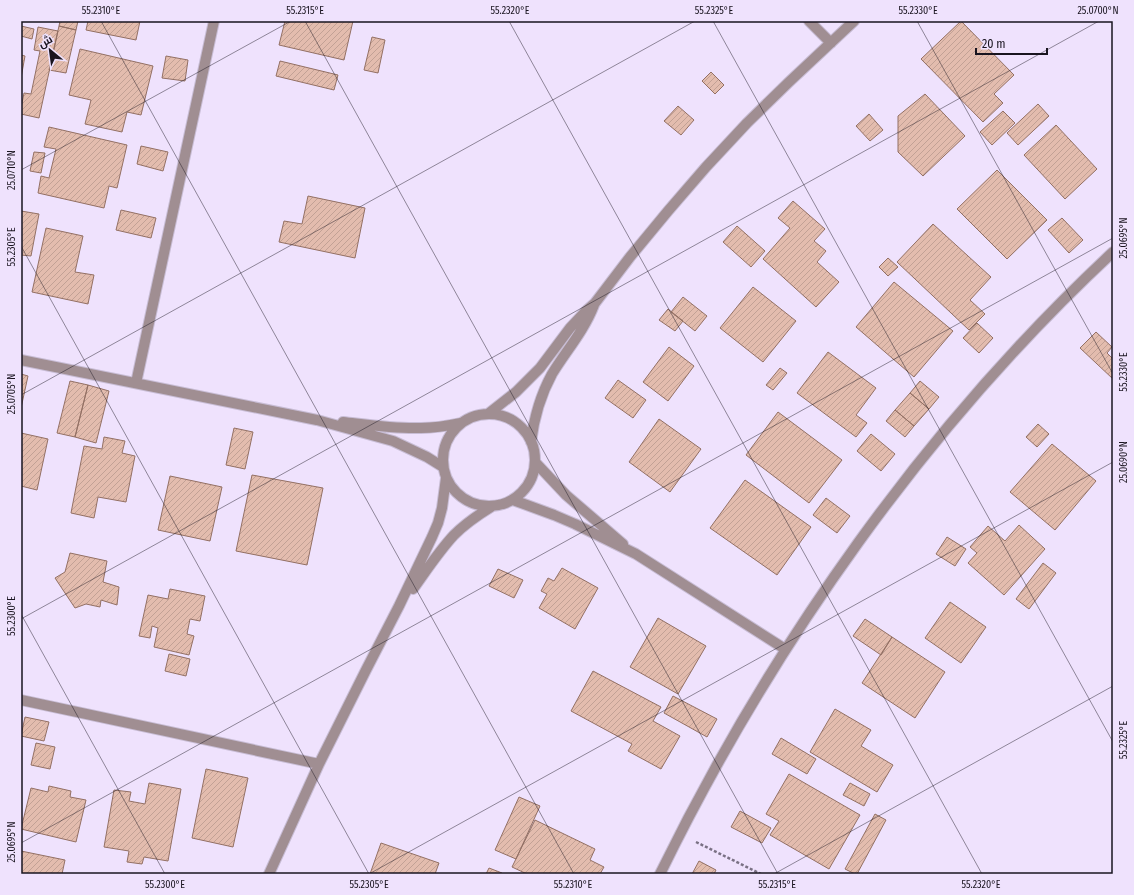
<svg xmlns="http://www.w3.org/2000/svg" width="1134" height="895" font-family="'Fira Sans Condensed',Cairo,sans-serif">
	<defs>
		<pattern id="building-hatch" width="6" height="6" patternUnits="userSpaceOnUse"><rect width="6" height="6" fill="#e3bcae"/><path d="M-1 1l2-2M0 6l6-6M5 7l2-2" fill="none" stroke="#c2a195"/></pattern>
	</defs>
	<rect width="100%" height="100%" fill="#efe2fd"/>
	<path fill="url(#building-hatch)" stroke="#937064" d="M60,21H78L76,30L59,26Z
		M88,21H140L136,40L86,30Z
		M285,21H353L344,60L279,45Z
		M961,21L1014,75L994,94L1003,103L983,122L921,59Z
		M21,26L34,29L32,39L21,36Z
		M59,26L76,30L66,73L49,70Z
		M38,27L58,31L39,118L21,114V108L24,93L31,94L40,51L34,50Z
		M372,37L385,40L378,73L364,70Z
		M80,49L153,66L141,115L127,112L122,132L85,124L91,100L69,95Z
		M21,55L25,56L21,78Z
		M166,56L188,60L185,81L162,78Z
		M280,61L338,75L334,90L276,76Z
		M711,72L724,85L715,94L702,81Z
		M925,94L965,136L923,176L898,152V116Z
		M1038,104L1049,116L1018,145L1007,133Z
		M678,106L694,120L681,135L664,121Z
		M1003,111L1015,123L992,145L980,132Z
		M869,114L883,130L870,141L856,126Z
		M1056,125L1097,169L1065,199L1024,155Z
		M49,127L127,145L117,188L109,186L104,208L38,193L41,176L49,178L56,149L44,147Z
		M141,146L168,152L163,171L137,164Z
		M34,152L45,153L41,173L30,171Z
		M997,170L1047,220L1007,259L957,209Z
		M308,196L365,208L355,258L279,242L284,221L302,224Z
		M793,201L825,229L814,241L826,251L817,262L839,282L816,307L763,259L790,228L778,218Z
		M121,210L156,218L151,238L116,230Z
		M21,211L39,214L31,256L21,255Z
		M1062,218L1083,240L1069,253L1048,230Z
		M933,224L991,277L970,300L985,314L969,330L897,262Z
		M737,226L765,251L751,267L723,242Z
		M46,228L83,236L75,272L94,275L88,304L32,292Z
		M888,258L898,267L888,276L879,267Z
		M894,282L953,331L914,377L856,327Z
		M753,287L796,321L763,362L720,328Z
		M683,297L707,316L695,331L671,312Z
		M668,309L683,321L675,331L659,320Z
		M977,323L993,338L979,353L963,338Z
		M1096,332L1112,347L1107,353L1113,359V379L1080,348Z
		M669,347L694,366L668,401L643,382Z
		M828,352L876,388L856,415L867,423L856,437L797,393Z
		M780,368L787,373L773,390L766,385Z
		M21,374L28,376L21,408Z
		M618,380L646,400L633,418L605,398Z
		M70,381L88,385L75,437L57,433Z
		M920,381L939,397L929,409L910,393Z
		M88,385L109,391L96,443L75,437Z
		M910,393L929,409L914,426L895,410Z
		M895,410L914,426L905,437L886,421Z
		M778,412L842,460L809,503L746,455Z
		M659,419L701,449L670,492L629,462Z
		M1038,424L1049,434L1037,447L1026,437Z
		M234,428L253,432L245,469L226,465Z
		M21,433L48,439L37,490L21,486Z
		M871,434L895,454L881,471L857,451Z
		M104,437L125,441L122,453L135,456L126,502L98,497L94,518L71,513L84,446L102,449Z
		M1052,444L1096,481L1055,530L1010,492Z
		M252,475L323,488L307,565L236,551Z
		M170,476L222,487L210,541L158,530Z
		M745,480L811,527L777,575L710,528Z
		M826,498L850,516L837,533L813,515Z
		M1019,525L1045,549L1004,595L968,563L977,553L970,547L988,526L1005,541Z
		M947,537L966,549L955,566L936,554Z
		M70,553L107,561L103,582L119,587L117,605L101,600L100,607L86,604L75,608L55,578L65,572Z
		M1043,563L1056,573L1029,609L1016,599Z
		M562,568L598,588L575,629L539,608L547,594L541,591L548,578L554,581Z
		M498,569L523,580L514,598L489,586Z
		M170,589L205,596L200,621L190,619L187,634L194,636L189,655L154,647L158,628L152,626L150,638L139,636L148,595L168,599Z
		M950,602L986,627L961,663L925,638Z
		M658,618L706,646L678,694L630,667Z
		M865,619L892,637L881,655L853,636Z
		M892,637L945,672L915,718L862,683Z
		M169,654L190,659L186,676L165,671Z
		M593,671L661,707L653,721L680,736L661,769L628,751L632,744L571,711Z
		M673,696L717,719L707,737L664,713Z
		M835,709L871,730L861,746L893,765L877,792L810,752Z
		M25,717L49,722L44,741L21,736Z
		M781,738L816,759L807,774L772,754Z
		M36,743L55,747L50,769L31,765Z
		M206,769L248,778L233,847L192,838Z
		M789,774L860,815L829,869L770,835L779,821L766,814Z
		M149,783L181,789L168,861L144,857L142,864L127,862L129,851L104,847L114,790L131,792L129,801L145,804Z
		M850,783L870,794L864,806L843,795Z
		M49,786L71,791L70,797L86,800L76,842L21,829L31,788L48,792Z
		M519,797L540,806L516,859L495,850Z
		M740,811L771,828L762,843L731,827Z
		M875,814L886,820L857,874H855L845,869Z
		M535,820L595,849L590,860L604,867L600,874H527L512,867Z
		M381,843L439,863L435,874H370Z
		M21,851L65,860L62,874H21Z
		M699,861L716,870L714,874H692Z
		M489,868L502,873V874H486Z"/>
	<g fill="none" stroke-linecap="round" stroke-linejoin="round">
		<defs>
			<path id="minor" d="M809,21L831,43
				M21,360L317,420L393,441L427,457L443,467
				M136,383L214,21
				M443 460a46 46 0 1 1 92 0a46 46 0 1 1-92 0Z
				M488,414L516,392L540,368L570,328L586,311L595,303L630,257L668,211L706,167L747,123L789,82L854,21
				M343,422C369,425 395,429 421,428C434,428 447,426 461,423
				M531,442C534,418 540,396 552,374C566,351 584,331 594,305
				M535,462L566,495L623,544
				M513,500L554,515L575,524L636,554L785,649
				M413,589C426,571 439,551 454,535C465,524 478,515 491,507
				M21,700L319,764
				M269,874L319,764L366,670L399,606L432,537L438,523L442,508L446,478
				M660,874C772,645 926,426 1113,252"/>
		</defs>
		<use href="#minor" stroke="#c8bdd5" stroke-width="12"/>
		<path stroke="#7a7184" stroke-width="2.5" stroke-dasharray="3 2" stroke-linecap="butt" d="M696,842L761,874"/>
		<use href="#minor" stroke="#a08e92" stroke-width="10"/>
	</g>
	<path fill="none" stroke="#19141f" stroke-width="1" stroke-opacity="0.45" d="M101,21L574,874M305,21L778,874M509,21L982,874M713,21L1113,742M917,21L1113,374M21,170L291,21M21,246L369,874M21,395L695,21M21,614L165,874M21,619L1099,21M21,843L1113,238M369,874L1113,462M774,874L1113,686"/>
	<rect width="1134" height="895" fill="none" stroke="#efe2fd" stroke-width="44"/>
	<g transform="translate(50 50) rotate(331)" stroke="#efe2fd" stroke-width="3" paint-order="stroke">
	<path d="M0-3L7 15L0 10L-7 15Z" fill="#19141f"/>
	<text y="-6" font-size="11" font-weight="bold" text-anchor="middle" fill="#19141f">ش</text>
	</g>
	<path d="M976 48v6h71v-6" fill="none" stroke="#19141f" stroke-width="2"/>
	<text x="982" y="48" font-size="12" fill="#19141f" stroke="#efe2fd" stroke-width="3" paint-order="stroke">20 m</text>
	<rect x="22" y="22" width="1090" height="851" fill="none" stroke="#19141f" stroke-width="1.5"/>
	<g font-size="10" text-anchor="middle" fill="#19141f">
		<text x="101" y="14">55.2310°E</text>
		<text x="305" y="14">55.2315°E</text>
		<text x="510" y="14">55.2320°E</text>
		<text x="714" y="14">55.2325°E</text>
		<text x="918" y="14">55.2330°E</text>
		<text x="1098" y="14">25.0700°N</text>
		<text transform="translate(11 170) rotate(-90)" y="4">25.0710°N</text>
		<text transform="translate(1123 238) rotate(-90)" y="4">25.0695°N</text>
		<text transform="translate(11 247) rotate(-90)" y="4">55.2305°E</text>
		<text transform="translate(1123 372) rotate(-90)" y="4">55.2330°E</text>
		<text transform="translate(11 394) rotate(-90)" y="4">25.0705°N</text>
		<text transform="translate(1123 462) rotate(-90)" y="4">25.0690°N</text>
		<text transform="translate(11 616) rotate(-90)" y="4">55.2300°E</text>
		<text transform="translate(1123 740) rotate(-90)" y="4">55.2325°E</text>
		<text transform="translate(11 842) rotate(-90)" y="4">25.0695°N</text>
		<text x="165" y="888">55.2300°E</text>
		<text x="369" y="888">55.2305°E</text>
		<text x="573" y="888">55.2310°E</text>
		<text x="777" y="888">55.2315°E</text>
		<text x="981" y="888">55.2320°E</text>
	</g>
</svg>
